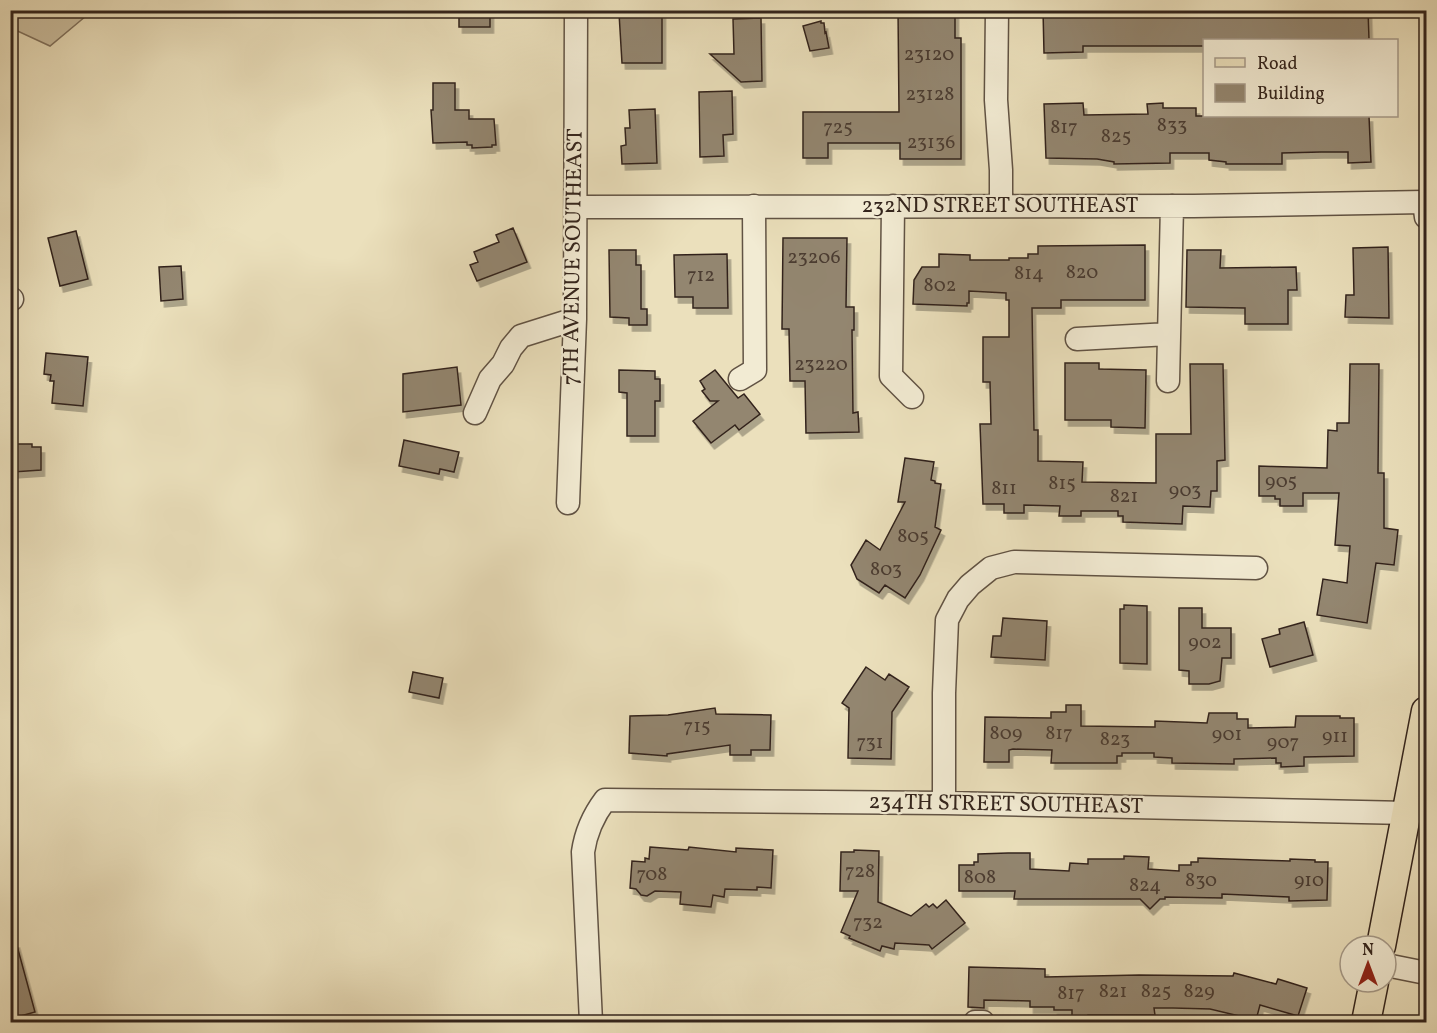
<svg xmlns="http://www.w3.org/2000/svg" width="1437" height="1033" font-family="Vollkorn,serif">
	<defs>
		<filter id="shadow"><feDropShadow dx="3.5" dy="6" stdDeviation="0" flood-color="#0004"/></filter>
	</defs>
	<rect width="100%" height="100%" fill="#ebe0bc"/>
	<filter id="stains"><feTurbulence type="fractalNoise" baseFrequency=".00333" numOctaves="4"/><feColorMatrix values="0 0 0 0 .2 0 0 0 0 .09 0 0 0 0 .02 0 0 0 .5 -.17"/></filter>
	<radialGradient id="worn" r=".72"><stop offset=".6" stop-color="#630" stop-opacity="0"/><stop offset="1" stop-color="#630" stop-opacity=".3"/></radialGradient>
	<path fill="#ccc0a1" stroke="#80725e" stroke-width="1.5" d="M11,10H92V11L50,46L11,28Z"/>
	<path fill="#93866f" stroke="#33241c" stroke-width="1.5" filter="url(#shadow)" d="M459,10H490V27H459Z
		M898,10H955V38H961V159H900V143H828V158H803V112H899Z
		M1043,10H1368L1369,39L1204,40V46H1083V52L1044,53Z
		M619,13H662V63H622Z
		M761,18L762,81L741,82L710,54H734L733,19Z
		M821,21V23H824L825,33L826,32L829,48L810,51L803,26Z
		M433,83H455V110H469V119H494L496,145H492V147L472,148V145H467V142L433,143L431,110H433Z
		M732,91L733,134L723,135L724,156L700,157L699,92Z
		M1083,103L1084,115L1148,114L1147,104L1163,103V108H1196V116H1369L1371,162L1348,163V152H1321L1282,153V164H1226V162L1209,160V153H1170V163L1114,164V162L1097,159L1046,158L1044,104Z
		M655,109L657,163L622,164L621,146L626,145L625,128H630L629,110Z
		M513,228L527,262L477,281L470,265L478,262L474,252L499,242L496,235Z
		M76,231L88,279L60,286L48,238Z
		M783,238H847L846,307H854V330H852L853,413L858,412L859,432L806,433L805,381H790L789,329H782Z
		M1145,245V300H1061V308H1032L1034,430H1038V461L1083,462L1082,482L1156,483V434H1191L1190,364H1223L1225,460L1217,461V491H1211L1210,507L1183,506L1182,524L1123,522V516H1118V511H1081V516H1059L1060,506L1024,505V513H1004V504H983L980,424H991L990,382H983V337H1009V300H1006V293L969,291V303H967V306L913,304L914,280L922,267H939V254L970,255V260H1009V258H1028V254H1038V246Z
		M1388,247L1389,318L1345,317L1346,295H1354L1353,248Z
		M609,250H636V265H641V309H647V325H629V318L610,317Z
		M1187,250H1221L1220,268L1296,267L1297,290H1288V324H1245V308L1186,307Z
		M727,254L728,308H693V297H675L674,255Z
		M181,266L183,299L161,301L159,267Z
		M46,353L88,357L83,406L52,403L54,381H50L51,375L44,374Z
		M1065,363H1099V369L1146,370L1145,428L1111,427V420H1065Z
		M1350,364H1379L1378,473H1384V528L1398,530L1394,565L1376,563L1367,623L1317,615L1323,579L1347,583L1350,546L1335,545L1339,493H1303V506H1280V499H1275V496H1259V466L1327,468L1328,430L1337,431V423H1349Z
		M457,367L461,405L403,412V374Z
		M619,370L655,371V379H660V401H655V436H627V393L619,392Z
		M715,370L738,398L744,394L760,414L739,430L735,425L711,443L693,421L718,401H710L702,391L705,389L700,381Z
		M404,440L459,452L454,472L440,469L439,474L399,466Z
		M13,444H32V447H41V470L13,472Z
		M905,458L934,462L931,480L935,481V483L941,484L935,527L941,530L920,575L905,598L885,585L879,593L857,579L851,565L866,540L880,550L905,502H898Z
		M1124,605L1147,606V664L1120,663V609H1124Z
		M1179,608H1202V628H1231V658H1222L1220,681L1209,684H1189V671L1179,670Z
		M1003,618L1047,621L1045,660L991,657L993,636H1001Z
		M1304,622L1313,655L1270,667L1262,639L1280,634L1279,629Z
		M866,667L885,680L889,674L909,687L892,712L891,759L848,758L849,708L842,703Z
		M413,672L443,678L439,698L409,692Z
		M1066,705H1081V726L1155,727V721L1207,723L1209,713H1237V719H1248V728L1295,727L1296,716H1340V718H1354V756L1304,757V766L1281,767V763H1276V758L1234,759V764L1172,763V758L1154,757V753H1122V756H1117V763H1051L1052,750L1013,749L1009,750V762H984L985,717L1051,718V712H1066Z
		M715,708L716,714L771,715L770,750H751V755H730V745L667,754V756L629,753L630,716L668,715Z
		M650,847L688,850L689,847L736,852V848L773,850L771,888L757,887V890L725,889L724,897L713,895L711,907L680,904L681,892L655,891L647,896L641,895L636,889L630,888L632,861L645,862V858L649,859Z
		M854,850L879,851L878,902L911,916L926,904L929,907L933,904L937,908L946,900L965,923L932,949L929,945L895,943L894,949L882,946L880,951L849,938L850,936L841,932L858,891H840L841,852H854Z
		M1008,853H1030V869L1069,871L1070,863L1088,864V859H1124V856L1149,857L1148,869L1179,871V865H1191V862H1198V858L1290,861V859L1315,860V862H1328L1327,900L1289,901V897L1222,894V898L1165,897V899H1160L1150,909L1140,899H1014L1015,891H959V865H974V862H978V854Z
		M16,942L35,1012L17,1017L10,993V943Z
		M969,967L1045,969V977L1139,975L1233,976L1234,973L1276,984L1278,979L1307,988L1298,1016L1260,1005L1256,1020L1210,1009L1173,1008H1154L1155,1015H1088V1017H1072V1010H1054V1007H1030V1001L984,1000V1008L968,1007Z"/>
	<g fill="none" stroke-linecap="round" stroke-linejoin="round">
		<defs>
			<path id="minor" d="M997,10L996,100L1001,170V205
				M893,206L891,376L912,397
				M576,207L1194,206L1424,202L1426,217
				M10,300L12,299
				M1077,339L1169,334
				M740,379L755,370L754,206
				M1168,381L1172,206
				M475,413L490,379L503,364L511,348L521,336L575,319
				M568,503L575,319L576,10
				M944,803V693L947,620L958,599L970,585L991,568L1014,562L1256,568
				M1386,965L1426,973
				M591,1022L583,852C586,831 593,816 605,800L944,803L1407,813
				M975,1022H983"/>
			<path id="major" d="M1381,946L1426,711
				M1366,1022L1374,982"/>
		</defs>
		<use href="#minor" stroke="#615344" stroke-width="25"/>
		<use href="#major" stroke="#33241c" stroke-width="31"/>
		<use href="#minor" stroke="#f2ebd3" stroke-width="22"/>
		<use href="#major" stroke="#ebe0bc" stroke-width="28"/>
	</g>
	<g text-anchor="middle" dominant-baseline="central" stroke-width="4.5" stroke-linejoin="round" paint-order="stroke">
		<g font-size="20" fill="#4b3c31">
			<text x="929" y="55">23120</text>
			<text x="930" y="95">23128</text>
			<text x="1172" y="126">833</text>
			<text x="838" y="128">725</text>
			<text x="1064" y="128">817</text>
			<text x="1116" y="137">825</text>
			<text x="931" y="143">23136</text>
			<text x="814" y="258">23206</text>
			<text x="1082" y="273">820</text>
			<text x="1029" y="274">814</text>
			<text x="701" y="276">712</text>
			<text x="940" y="286">802</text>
			<text x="821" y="365">23220</text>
			<text x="1281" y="482">905</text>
			<text x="1062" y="484">815</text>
			<text x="1004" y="489">811</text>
			<text x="1185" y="491">903</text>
			<text x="1124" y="497">821</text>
			<text x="913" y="537">805</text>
			<text x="886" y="570">803</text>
			<text x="1205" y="643">902</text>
			<text x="697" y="727">715</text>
			<text x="1006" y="734">809</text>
			<text x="1059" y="734">817</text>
			<text x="1227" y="735">901</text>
			<text x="1335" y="737">911</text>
			<text x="1115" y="740">823</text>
			<text x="870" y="743">731</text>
			<text x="1283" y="743">907</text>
			<text x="860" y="872">728</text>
			<text x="652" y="875">708</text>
			<text x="980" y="878">808</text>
			<text x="1201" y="881">830</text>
			<text x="1309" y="881">910</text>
			<text x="1145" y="886">824</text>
			<text x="868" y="923">732</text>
			<text x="1113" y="992">821</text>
			<text x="1156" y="992">825</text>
			<text x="1199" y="992">829</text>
			<text x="1071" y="994">817</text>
		</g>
		<g font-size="22" fill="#33241c" stroke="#f2ebd3">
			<text x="1000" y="206">232ND STREET SOUTHEAST</text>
			<text transform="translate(574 257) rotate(-89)">7TH AVENUE SOUTHEAST</text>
			<text transform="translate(1006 805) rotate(1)">234TH STREET SOUTHEAST</text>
		</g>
	</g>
	<rect width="1437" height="1033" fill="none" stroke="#ebe0bc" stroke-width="36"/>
	<rect x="12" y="12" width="1413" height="1009" fill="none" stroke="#33241c" stroke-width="3"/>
	<rect x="18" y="18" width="1401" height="997" fill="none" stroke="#33241c" stroke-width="1.5"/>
	<rect x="1203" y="39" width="195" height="78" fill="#f2ebd3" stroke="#a69b8a" stroke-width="1.5"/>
	<rect x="1215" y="58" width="30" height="9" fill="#ebe0bc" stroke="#a69b8a" stroke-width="1.5"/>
	<text x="1257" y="69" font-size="18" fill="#33241c">Road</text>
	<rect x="1215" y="84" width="30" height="18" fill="#93866f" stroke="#a69b8a" stroke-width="1.5"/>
	<text x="1257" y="99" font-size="18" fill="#33241c">Building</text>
	<g transform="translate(1368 964)"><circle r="28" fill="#f2ebd3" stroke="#a69b8a" stroke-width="1.5"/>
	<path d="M0-4.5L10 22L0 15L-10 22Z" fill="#8f2418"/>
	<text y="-9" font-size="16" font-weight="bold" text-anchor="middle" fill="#33241c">N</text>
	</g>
	<rect width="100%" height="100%" filter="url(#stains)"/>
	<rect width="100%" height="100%" fill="url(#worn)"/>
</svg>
